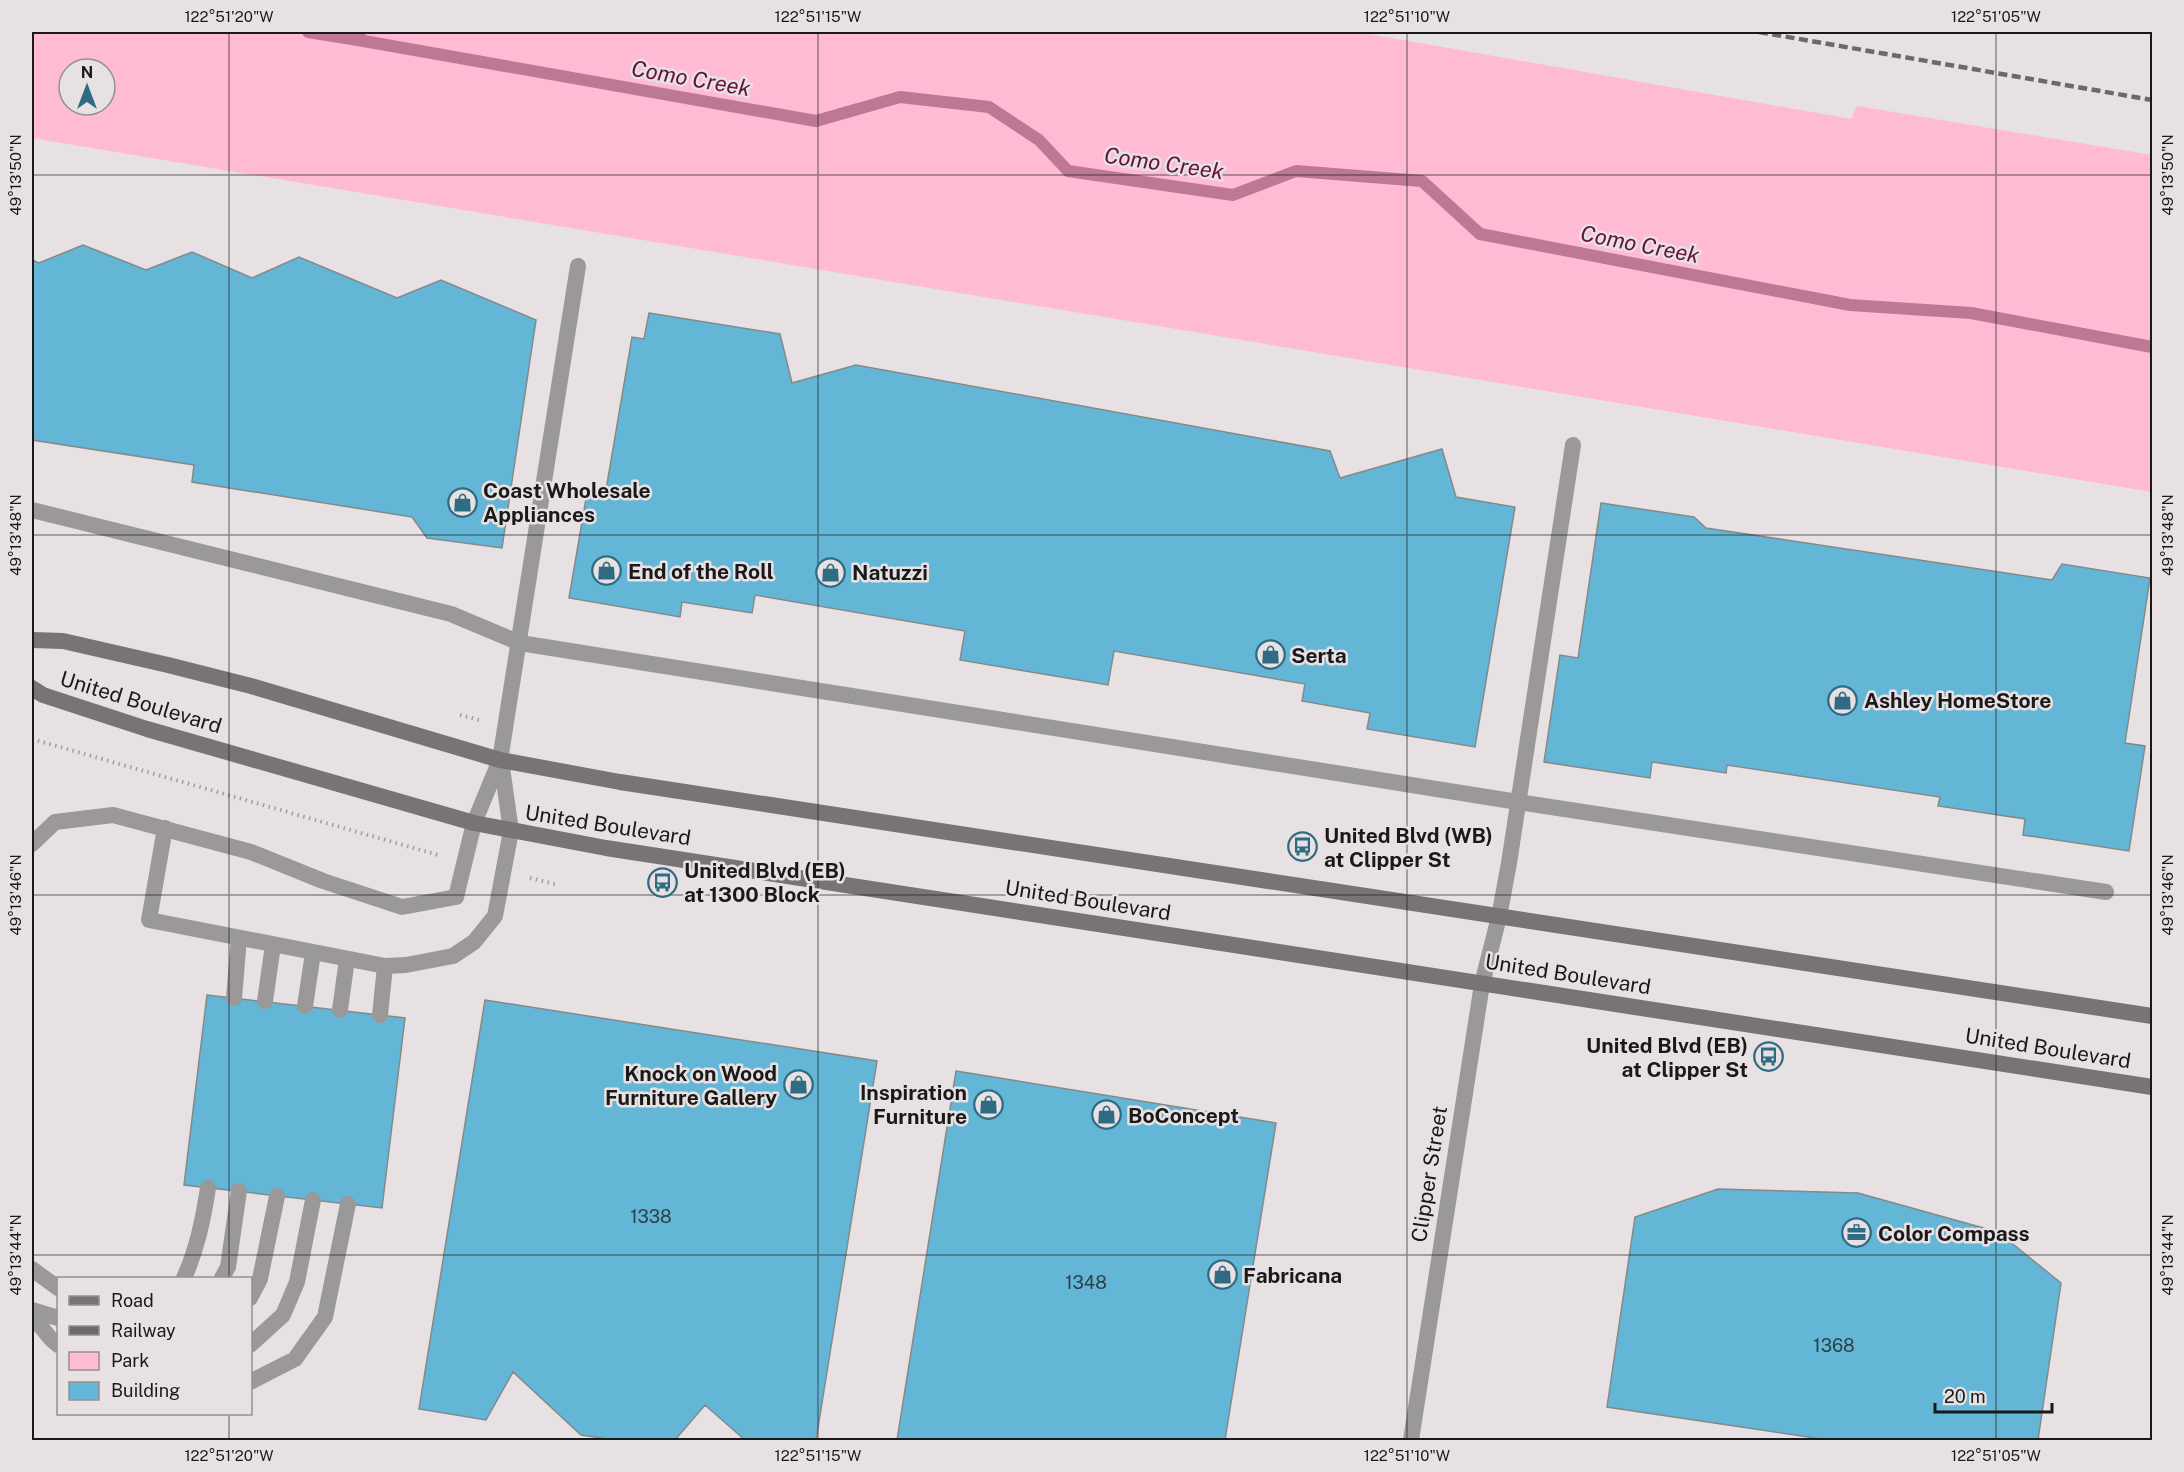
<svg xmlns="http://www.w3.org/2000/svg" width="2184" height="1472" font-family="'Public Sans',sans-serif">
	<rect width="100%" height="100%" fill="#e7e1e3"/>
	<path fill="#ffbad4" fill-rule="evenodd" d="M32,32H1358L1851,119L1857,106L2152,155V492L32,138ZM69,69H105V105H69Z"/>
	<g fill="none" stroke-linecap="round" stroke-linejoin="round">
		<path stroke="#bd7894" stroke-width="12" d="M308,32L358,40
			M360,32L358,40L816,121L900,97L989,107L1039,140L1068,171L1233,195L1296,171L1422,181L1480,234L1850,305L1971,313L2152,347"/>
	</g>
	<path fill="#64b6d6" stroke="#84898b" stroke-width="1.5" d="M83,245L146,270L192,252L252,278L299,257L397,298L441,280L536,320L502,548L427,538L412,517L192,482L194,465L32,440V260L39,263Z
		M649,313L780,334L792,383L856,365L1330,451L1340,478L1442,449L1456,497L1515,507L1475,747L1367,729L1370,713L1302,701L1305,684L1114,651L1108,685L960,660L965,631L755,595L752,613L682,602L680,617L569,598L588,487L606,490L632,337L644,339Z
		M1601,503L1694,517L1706,528L2052,580L2062,564L2150,578L2125,743L2145,746L2129,851L2023,835L2025,819L1938,806L1940,797L1727,765L1726,773L1652,762L1650,778L1544,762L1560,655L1578,658Z
		M207,995L405,1018L382,1208L184,1185Z
		M485,1000L877,1061L816,1440H745L705,1405L675,1440H614L581,1435L513,1372L486,1420L419,1409Z
		M956,1071L1276,1123L1225,1440H897Z
		M1718,1189L1858,1193L1998,1232L2061,1283L2038,1440H1828L1607,1407L1635,1217Z"/>
	<g fill="none" stroke-linecap="round" stroke-linejoin="round">
		<path stroke="#a29d9f" stroke-width="4" stroke-dasharray="1.5 4.5" stroke-linecap="butt" d="M460,715L479,720
			M32,739L438,855
			M530,878L559,885"/>
		<path stroke="#9b9899" stroke-width="16" d="M32,510L451,614L520,643L1518,802L2106,892
			M165,828L149,920L385,966L406,965L453,956L474,942L495,916L511,831L501,760
			M32,844L55,822L113,815L251,852L323,881L402,907L456,897L474,823L500,760L578,266
			M1499,917L1509,863L1573,445
			M234,998L239,938
			M265,1001L273,945
			M305,1006L313,953
			M340,1010L347,959
			M380,1015L385,966
			M32,1269L58,1288
			M184,1278C197,1249 203,1220 208,1188
			M222,1278L228,1267L239,1191
			M250,1298L260,1279L277,1196
			M32,1310L58,1318
			M32,1316L51,1339L58,1345
			M250,1345L283,1315L297,1282L313,1200
			M250,1382L295,1359L325,1317L348,1204"/>
		<path stroke="#9b9899" stroke-width="16" d="M1411,1440L1482,984L1499,917"/>
		<path stroke="#787475" stroke-width="16" d="M32,640L63,641L168,665L251,686L500,760L620,782L2152,1016
			M32,688L43,695L147,729L474,823L606,848L2152,1087"/>
		<path stroke="#6d696a" stroke-width="4.5" stroke-dasharray="9 4.5" stroke-linecap="butt" d="M1759,32L2152,100"/>
	</g>
	<path fill="none" stroke="#1a1819" stroke-width="1.5" stroke-opacity="0.45" d="M229,32V1278M818,32V1440M1407,32V1440M1996,32V1440M32,175H2152M32,535H2152M32,895H2152M32,1255H2152M229,1414V1440"/>
	<defs>
		<symbol id="shop-ring" viewBox="-11 -11 22 22"><circle r="9.5" fill="#e7e1e3" stroke="#2f6c83" stroke-width="1.5"/><path d="M-5-2.5h2.3a2.7 3.5 0 0 1 5.4 0H5L5.5 6h-11ZM-1.5-2.5h3a1.5 2.3 0 0 0-3 0Z" fill="#2f6c83"/></symbol>
		<symbol id="bus-ring" viewBox="-11 -11 22 22"><circle r="9.5" fill="#e7e1e3" stroke="#2f6c83" stroke-width="1.5"/><path d="M-5-6H5V4H4V6H2V4H-2V6H-4V4H-5ZM-3.5-4V0h7V-4ZM-3.5 1.2v1.5H-2V1.2ZM2 1.2v1.5H3.5V1.2Z" fill="#2f6c83"/></symbol>
		<symbol id="office-ring" viewBox="-11 -11 22 22"><circle r="9.5" fill="#e7e1e3" stroke="#2f6c83" stroke-width="1.5"/><path d="M-6-3h4V-5.5h4V-3h4V5H-6ZM-1-4.5V-3h2v-1.5ZM-6 0V1H6V0Z" fill="#2f6c83"/></symbol>
	</defs>
	<g fill-rule="evenodd">
		<use href="#shop-ring" x="446" y="486" width="33" height="33"/>
		<use href="#shop-ring" x="590" y="554" width="33" height="33"/>
		<use href="#shop-ring" x="814" y="556" width="33" height="33"/>
		<use href="#shop-ring" x="1254" y="638" width="33" height="33"/>
		<use href="#shop-ring" x="1826" y="684" width="33" height="33"/>
		<use href="#bus-ring" x="1286" y="830" width="33" height="33"/>
		<use href="#bus-ring" x="646" y="866" width="33" height="33"/>
		<use href="#bus-ring" x="1752" y="1040" width="33" height="33"/>
		<use href="#shop-ring" x="782" y="1068" width="33" height="33"/>
		<use href="#shop-ring" x="972" y="1088" width="33" height="33"/>
		<use href="#shop-ring" x="1090" y="1098" width="33" height="33"/>
		<use href="#office-ring" x="1840" y="1216" width="33" height="33"/>
		<use href="#shop-ring" x="1206" y="1258" width="33" height="33"/>
	</g>
	<g text-anchor="middle" dominant-baseline="central" stroke-width="5" stroke-linejoin="round" paint-order="stroke">
		<g font-size="18" fill="#2c4048">
			<text x="651" y="1216">1338</text>
			<text x="1086" y="1282">1348</text>
			<text x="1834" y="1345">1368</text>
		</g>
		<g font-size="21" font-weight="bold" fill="#1a1819" stroke="#e7e1e3" text-anchor="start">
			<text x="483" y="490">Coast Wholesale<tspan x="483" dy="24">Appliances</tspan></text>
			<text x="628" y="571">End of the Roll</text>
			<text x="852" y="572">Natuzzi</text>
			<text x="1291" y="655">Serta</text>
			<text x="1864" y="700">Ashley HomeStore</text>
			<text x="1324" y="835">United Blvd (WB)<tspan x="1324" dy="24">at Clipper St</tspan></text>
			<text x="684" y="870">United Blvd (EB)<tspan x="684" dy="24">at 1300 Block</tspan></text>
			<text x="1748" y="1045" text-anchor="end">United Blvd (EB)<tspan x="1748" dy="24">at Clipper St</tspan></text>
			<text x="777" y="1073" text-anchor="end">Knock on Wood<tspan x="777" dy="24">Furniture Gallery</tspan></text>
			<text x="967" y="1092" text-anchor="end">Inspiration<tspan x="967" dy="24">Furniture</tspan></text>
			<text x="1128" y="1115">BoConcept</text>
			<text x="1878" y="1233">Color Compass</text>
			<text x="1243" y="1275">Fabricana</text>
		</g>
		<g font-size="21" fill="#1a1819" stroke="#e7e1e3">
			<text transform="translate(141 702) rotate(17)">United Boulevard</text>
			<text transform="translate(608 825) rotate(9)">United Boulevard</text>
			<text transform="translate(1088 900) rotate(9)">United Boulevard</text>
			<text transform="translate(1568 974) rotate(9)">United Boulevard</text>
			<text transform="translate(2048 1048) rotate(9)">United Boulevard</text>
			<text transform="translate(1429 1174) rotate(-81)">Clipper Street</text>
		</g>
		<g font-size="22" font-style="italic" fill="#64113c" stroke="#e7e1e3">
			<text transform="translate(691 78) rotate(10)">Como Creek</text>
			<text transform="translate(1164 163) rotate(8)">Como Creek</text>
			<text transform="translate(1640 244) rotate(11)">Como Creek</text>
		</g>
	</g>
	<rect width="2184" height="1472" fill="none" stroke="#e7e1e3" stroke-width="66"/>
	<rect x="57" y="1277" width="195" height="138" fill="#e7e1e3" stroke="#959192" stroke-width="1.5"/>
	<rect x="69" y="1296" width="30" height="9" fill="#787475" stroke="#959192" stroke-width="1.5"/>
	<text x="111" y="1307" font-size="18" fill="#1a1819">Road</text>
	<rect x="69" y="1326" width="30" height="9" fill="#6d696a" stroke="#959192" stroke-width="1.5"/>
	<text x="111" y="1337" font-size="18" fill="#1a1819">Railway</text>
	<rect x="69" y="1352" width="30" height="18" fill="#ffbad4" stroke="#959192" stroke-width="1.5"/>
	<text x="111" y="1367" font-size="18" fill="#1a1819">Park</text>
	<rect x="69" y="1382" width="30" height="18" fill="#64b6d6" stroke="#959192" stroke-width="1.5"/>
	<text x="111" y="1397" font-size="18" fill="#1a1819">Building</text>
	<g transform="translate(87 87)"><circle r="28" fill="#e7e1e3" stroke="#959192" stroke-width="1.5"/>
	<path d="M0-4.5L10 22L0 15L-10 22Z" fill="#2f6c83"/>
	<text y="-9" font-size="16" font-weight="bold" text-anchor="middle" fill="#1a1819">N</text>
	</g>
	<path d="M1935 1403v9h117v-9" fill="none" stroke="#1a1819" stroke-width="3"/>
	<text x="1944" y="1403" font-size="18" fill="#1a1819" stroke="#e7e1e3" stroke-width="4.5" paint-order="stroke">20 m</text>
	<rect x="33" y="33" width="2118" height="1406" fill="none" stroke="#1a1819" stroke-width="2"/>
	<g font-size="15" text-anchor="middle" fill="#1a1819">
		<text x="229" y="22">122°51'20"W</text>
		<text x="818" y="22">122°51'15"W</text>
		<text x="1407" y="22">122°51'10"W</text>
		<text x="1996" y="22">122°51'05"W</text>
		<text transform="translate(16 175) rotate(-90)" y="5">49°13'50"N</text>
		<text transform="translate(2168 175) rotate(-90)" y="5">49°13'50"N</text>
		<text transform="translate(16 535) rotate(-90)" y="5">49°13'48"N</text>
		<text transform="translate(2168 535) rotate(-90)" y="5">49°13'48"N</text>
		<text transform="translate(16 895) rotate(-90)" y="5">49°13'46"N</text>
		<text transform="translate(2168 895) rotate(-90)" y="5">49°13'46"N</text>
		<text transform="translate(16 1255) rotate(-90)" y="5">49°13'44"N</text>
		<text transform="translate(2168 1255) rotate(-90)" y="5">49°13'44"N</text>
		<text x="229" y="1461">122°51'20"W</text>
		<text x="818" y="1461">122°51'15"W</text>
		<text x="1407" y="1461">122°51'10"W</text>
		<text x="1996" y="1461">122°51'05"W</text>
	</g>
</svg>
